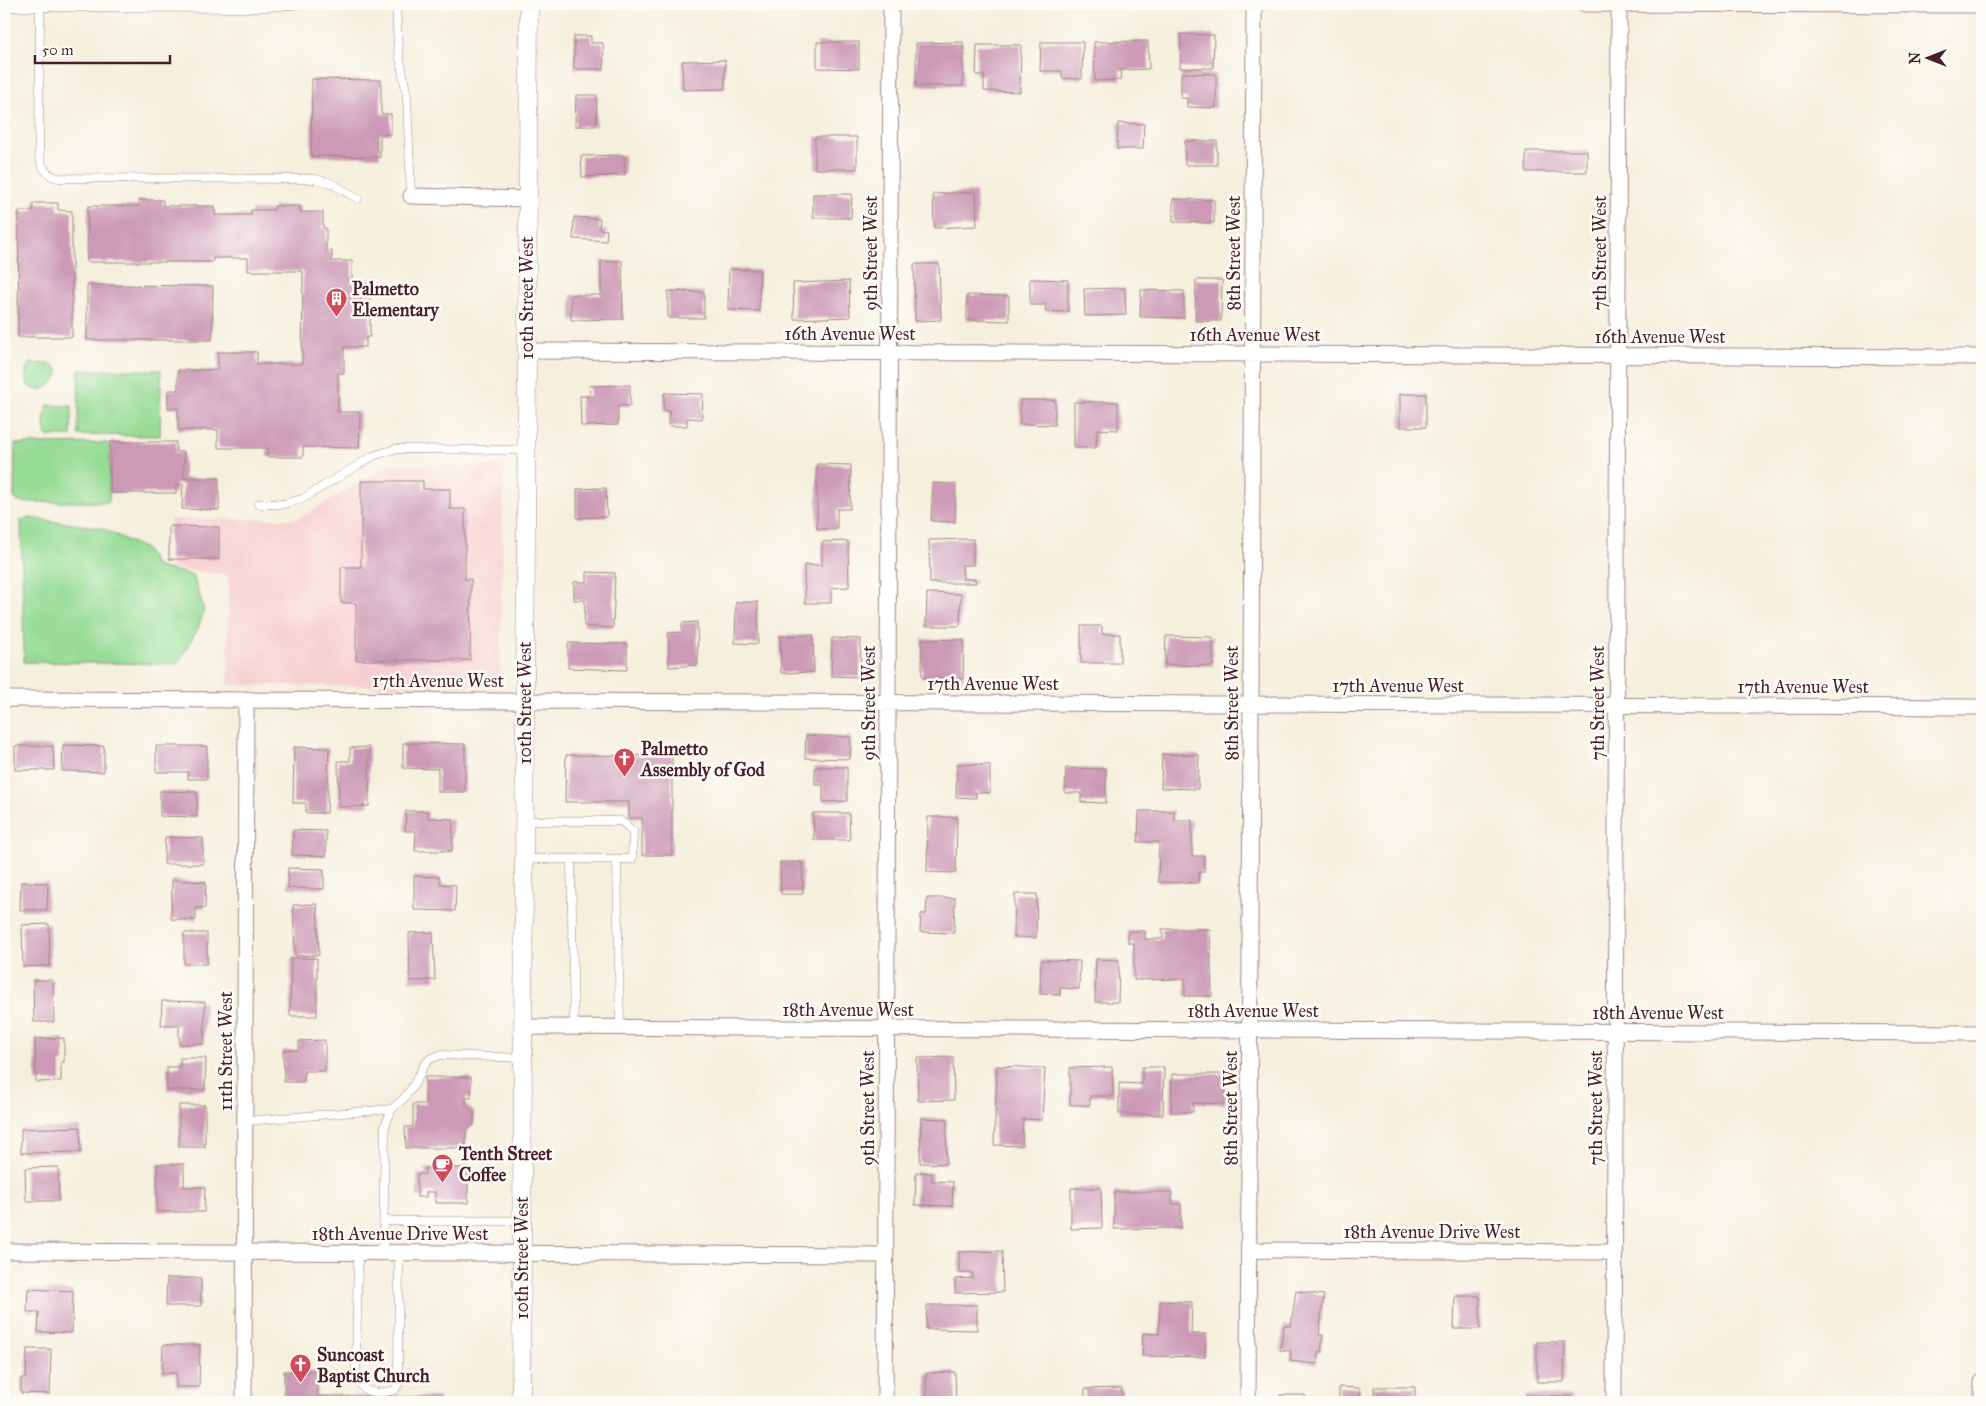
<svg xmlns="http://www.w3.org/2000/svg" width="1986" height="1406" font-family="'IM FELL Great Primer',serif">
	<rect width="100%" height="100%" fill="#fdfcf7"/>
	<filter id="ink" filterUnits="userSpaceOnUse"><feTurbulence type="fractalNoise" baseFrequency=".02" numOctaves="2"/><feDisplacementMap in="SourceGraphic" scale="10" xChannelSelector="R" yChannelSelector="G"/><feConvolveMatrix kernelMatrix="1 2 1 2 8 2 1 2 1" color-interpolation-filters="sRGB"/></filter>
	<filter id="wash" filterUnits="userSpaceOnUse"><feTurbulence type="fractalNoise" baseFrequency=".0096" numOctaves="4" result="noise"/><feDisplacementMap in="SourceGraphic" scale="20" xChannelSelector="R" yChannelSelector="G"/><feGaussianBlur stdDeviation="1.12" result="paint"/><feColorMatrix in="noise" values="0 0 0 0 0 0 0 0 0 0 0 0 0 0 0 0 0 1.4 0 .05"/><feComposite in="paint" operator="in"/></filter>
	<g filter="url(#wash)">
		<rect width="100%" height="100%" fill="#f5efdd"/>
		<path fill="#f7cfd0" d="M389,465H504L500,687L228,685V575L170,568V519H298Z"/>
		<path fill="#96dc95" stroke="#707e60" d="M31,363L51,364L58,369C61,387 24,403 26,373C26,368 27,366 31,363Z
			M79,370H161L160,436L78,435Z
			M48,405L72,406L71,436H47C42,427 44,414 48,405Z
			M107,443L110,448L109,502H18L14,498L15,444Z
			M29,518L102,528L145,549L157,567L193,575L204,610L198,628L178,664L24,662L21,520Z"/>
		<g id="blocks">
			<path fill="#cc9ab6" d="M1181,34L1214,35L1213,68H1180Z
				M574,36H591V43H603L604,69H574Z
				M1148,41L1149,69L1120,70L1121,80L1095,81L1094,42Z
				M817,42H859V69L817,68Z
				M963,42V86H916V43Z
				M1041,42H1083L1082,79L1062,78V71H1040Z
				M977,45H1021L1020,92L984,91V75H976Z
				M725,60V89L683,90L682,61Z
				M1181,73L1216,74V108L1187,107V98H1181Z
				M312,79L381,80V114H391V134H380V157L311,156Z
				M576,95H597L596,126H575Z
				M1118,123L1144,124L1143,149H1117Z
				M815,137H857V169H815Z
				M1185,141H1217V165H1185Z
				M1526,151H1587V172H1526Z
				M624,155L625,175L582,177L581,156Z
				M976,192L977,226L934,228L933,194Z
				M813,194H852L851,218H813Z
				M1173,199L1214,200V223L1173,222Z
				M139,200H163V206H215V215H251V210H274V206H300V212H323V228H326V251H332V261H352V283H367L366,299H370V337H366V347H344V373H338V412H360L359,448L303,447V457H267V448H218V430H178V408H168V390H178V370H218V352H257V364H302L303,271H248V258H213V262H87L88,206H139Z
				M33,203H58V210L72,211V337H18L19,211H33Z
				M574,217L600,219L599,229L607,230L606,241L573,239Z
				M601,261H622L623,319L571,320V295H601Z
				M914,264H939L941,320L915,321Z
				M729,269L760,270L759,311L728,310Z
				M1030,279L1068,280V312L1045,311L1046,305H1030Z
				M1196,280H1222L1221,321H1195Z
				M849,281L850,317L794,319L793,283Z
				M87,285L213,286L212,340H87Z
				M1125,288L1126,315L1085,316L1084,289Z
				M1141,290L1184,291V318L1140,317Z
				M668,291L704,292V318H668Z
				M967,295L1009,296V321L967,320Z
				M630,385V406H618V425L581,426L580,396H590L589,386Z
				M664,393L703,394L702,419L687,418V426H669V411H664Z
				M1400,394H1426V427H1400Z
				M1020,400H1055V425L1020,424Z
				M1074,402H1118V430L1097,429L1096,448H1074Z
				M110,442H176V452H184V478H219V510L182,509L183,484H176V493H110Z
				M817,464L851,465L850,509H837V529H817Z
				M361,481H423V489H450V509H465V579H471L470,660H356V603H341V567H361Z
				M933,483L956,484L955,522L931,521Z
				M606,488L607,517L577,518V489Z
				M169,526L219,527V559H169Z
				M973,539V565H962L963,579H975L976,583H930L929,540Z
				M848,541L849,587L831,588V603H805L804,565H822V542Z
				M587,572L615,573L613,628L584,626L585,600H574V582H587Z
				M927,593L961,594L960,626H926Z
				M736,602H758V644L735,643Z
				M697,622L698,665L669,667L668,633L682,632V623Z
				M1081,626H1102V634H1120V663H1081Z
				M813,635L814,672L781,673L780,636Z
				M1166,636L1213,637V666L1165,665Z
				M832,638L861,639L860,677L831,676Z
				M922,639L964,640L963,679L922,678Z
				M568,643L627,644V670L568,668Z
				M806,735L851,737L850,759L805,758Z
				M403,743L465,744V792H438V769L403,768Z
				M63,745L104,746V772L62,771Z
				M15,746H53L54,770H15Z
				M156,746H207V779H188V772H156Z
				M294,747L329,748L327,813H306V803H293Z
				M369,747V806L339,807L338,761H350V748Z
				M1162,754L1199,755L1198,789L1161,788Z
				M566,755L672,756V855H642V818H629V802H565Z
				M957,764L990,765V793L976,792V798L956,797Z
				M815,767H847V801L823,802V785H815Z
				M1066,768L1106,769V803L1081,802V793H1065Z
				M160,791L197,792V817L160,816Z
				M406,811H428V818L453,819L452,851H415L416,831H405Z
				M1139,811H1174V820H1192V856H1204V872H1199L1198,883L1158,882L1159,842H1138Z
				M813,813H849L850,840H814Z
				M928,817H957L956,873L927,872Z
				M293,830L326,831V856L292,855Z
				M165,837L203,838V864H164Z
				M780,862H802L803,894H781Z
				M288,868L324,869V889L288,888Z
				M414,876L440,877V884L456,885L455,911L414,910Z
				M172,880L206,882L205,908H196V920L171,919Z
				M21,882L48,883L47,910H20Z
				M1015,894H1037L1036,938L1014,937Z
				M927,898H955L954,933L920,932L921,914H926Z
				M317,904L319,955L295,956L293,905Z
				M49,924L50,966L23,967L22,925Z
				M1162,929H1210L1212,996H1185V979L1134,980V943H1128V931H1145V939H1163Z
				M433,932L435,980L410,981L409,933Z
				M184,933H207V964H184Z
				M291,958H317V1016H290Z
				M1096,959L1119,960L1118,1002H1095Z
				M1041,960L1080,961L1079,989L1060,988V995L1040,994Z
				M33,980H53L54,1022H34Z
				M162,1001L205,1002L204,1044H179V1025H161Z
				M64,1038V1062H61V1081L36,1082L35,1039Z
				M325,1040V1071H304V1082H284L283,1050H299V1041Z
				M953,1057L954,1100L918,1101L917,1058Z
				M180,1058H206L205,1090H167V1067H180Z
				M997,1066L1045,1068L1042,1120L1023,1119L1022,1146L994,1145Z
				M1112,1067L1113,1096H1090V1105H1070V1068Z
				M1142,1067H1164L1163,1115L1119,1114V1083L1142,1084Z
				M1172,1074H1225V1104L1193,1103V1112H1171Z
				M425,1077H471V1098H466V1105L474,1112V1125L466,1131V1148H406L405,1127H413V1104H425Z
				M179,1105H205V1147H179Z
				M921,1118L947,1119L946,1164L920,1163Z
				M80,1127L81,1152L21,1153V1129Z
				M157,1164H184V1187H205L204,1212H157Z
				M58,1167L59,1201H26L25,1168Z
				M425,1168H468V1203H435V1192H426V1197H417V1174H425Z
				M916,1172L932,1173V1181L953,1182L952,1206L915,1205Z
				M1071,1188H1101L1102,1228L1071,1229Z
				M1114,1192H1172V1204H1181V1228L1114,1229Z
				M1002,1251L1003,1292L955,1293V1279L973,1278V1273H959V1252Z
				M167,1278H201V1306H166Z
				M28,1289L73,1291L72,1333L38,1332L39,1312H27Z
				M1296,1291L1324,1295L1319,1335H1323L1321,1352H1318L1317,1364L1290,1361L1291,1351L1280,1350L1284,1325L1291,1326Z
				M1455,1296H1480V1329H1454Z
				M1160,1301L1192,1302L1191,1334H1206L1205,1357L1142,1356L1143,1333L1159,1334Z
				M927,1305H977V1330L926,1329Z
				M1537,1342H1565L1564,1382H1537Z
				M163,1345H200L199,1387H176V1373H162Z
				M27,1349H51L50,1394L21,1393V1378H26Z
				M284,1371H317V1396L439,1397V1402H284Z
				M955,1372L956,1402H927L926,1373Z
				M1339,1387L1360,1388V1402H1339Z
				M1374,1387H1415V1402H1375Z
				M1122,1388V1402H1085V1389Z
				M1280,1395H1305L1306,1402H1280Z
				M1526,1395L1571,1396V1402H1526Z
				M1198,1399V1402H1172V1400Z"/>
		</g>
	</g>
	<g filter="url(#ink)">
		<use href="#blocks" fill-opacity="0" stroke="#a08784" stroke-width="1"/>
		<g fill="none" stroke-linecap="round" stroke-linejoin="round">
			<defs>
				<path id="service" d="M396,4L398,48L407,96L411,196
					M4,7L255,8L302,4
					M40,7L39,155C41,167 46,175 58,178L315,179L331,183L358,199
					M258,504H283L302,499L373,456L395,449L527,450
					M524,859H632L633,831L621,821H524
					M571,859L574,1027
					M617,859L620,1027
					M245,1121L392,1109
					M384,1221H522
					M358,1253L356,1369C358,1374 358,1381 361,1385C366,1395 386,1393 395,1390L398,1384L399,1253
					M383,1253L385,1126L392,1109L404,1098L412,1088L425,1064L430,1059L440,1055L522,1058"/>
				<path id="minor" d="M1585,4L1982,5
					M411,196L527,199
					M527,351L1982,357
					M4,699L1982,707
					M523,1027L1982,1033
					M1249,1250L1614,1252
					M4,1251L886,1255
					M244,1402L246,699
					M885,1402L891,4
					M1248,1402L1254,4
					M1614,1402L1619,4
					M1982,1402V1382"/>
				<path id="tertiary" d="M521,1402L529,4"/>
			</defs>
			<use href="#service" stroke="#a08784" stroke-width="9"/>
			<use href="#minor" stroke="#a08784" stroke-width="17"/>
			<use href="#tertiary" stroke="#a08784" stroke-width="19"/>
			<use href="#service" stroke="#fff" stroke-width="8"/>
			<use href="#minor" stroke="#fff" stroke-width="15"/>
			<use href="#tertiary" stroke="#fff" stroke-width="18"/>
		</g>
	</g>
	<defs>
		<symbol id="building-pin" viewBox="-11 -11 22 30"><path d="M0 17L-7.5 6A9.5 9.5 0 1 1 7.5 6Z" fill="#d1495b" stroke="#fdfcf7"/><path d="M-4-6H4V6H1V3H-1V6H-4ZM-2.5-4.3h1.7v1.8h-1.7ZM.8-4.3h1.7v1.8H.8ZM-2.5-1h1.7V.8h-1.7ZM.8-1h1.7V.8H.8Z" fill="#fff"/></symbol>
		<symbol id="church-pin" viewBox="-11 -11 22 30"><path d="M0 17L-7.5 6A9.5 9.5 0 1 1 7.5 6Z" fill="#d1495b" stroke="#fdfcf7"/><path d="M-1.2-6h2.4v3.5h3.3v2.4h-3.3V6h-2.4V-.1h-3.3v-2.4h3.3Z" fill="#fff"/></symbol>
		<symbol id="cafe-pin" viewBox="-11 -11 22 30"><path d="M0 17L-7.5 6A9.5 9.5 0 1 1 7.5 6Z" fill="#d1495b" stroke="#fdfcf7"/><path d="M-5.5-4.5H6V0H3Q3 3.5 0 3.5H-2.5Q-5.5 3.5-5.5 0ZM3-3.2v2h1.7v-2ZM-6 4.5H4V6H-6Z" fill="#fff"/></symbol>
	</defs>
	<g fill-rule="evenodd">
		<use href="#building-pin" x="324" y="286" width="25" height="34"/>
		<use href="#church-pin" x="612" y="746" width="25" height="34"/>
		<use href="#cafe-pin" x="430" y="1152" width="25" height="34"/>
		<use href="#church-pin" x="288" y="1352" width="25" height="34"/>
	</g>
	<g text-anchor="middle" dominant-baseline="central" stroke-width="5" stroke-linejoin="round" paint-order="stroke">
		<g font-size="18" fill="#4a1f2b" stroke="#fdfcf7">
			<text transform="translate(871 253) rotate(-90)">9th Street West</text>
			<text transform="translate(1234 253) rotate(-90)">8th Street West</text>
			<text transform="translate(1600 253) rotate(-90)">7th Street West</text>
			<text transform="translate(527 298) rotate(-90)">10th Street West</text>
			<text x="850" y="334">16th Avenue West</text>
			<text x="1255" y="335">16th Avenue West</text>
			<text x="1660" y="337">16th Avenue West</text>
			<text x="438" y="681">17th Avenue West</text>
			<text x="993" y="684">17th Avenue West</text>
			<text x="1398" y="686">17th Avenue West</text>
			<text x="1803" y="687">17th Avenue West</text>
			<text transform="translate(525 703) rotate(-90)">10th Street West</text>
			<text transform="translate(869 703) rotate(-90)">9th Street West</text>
			<text transform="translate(1232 703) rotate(-90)">8th Street West</text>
			<text transform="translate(1598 703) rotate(-90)">7th Street West</text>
			<text x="848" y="1010">18th Avenue West</text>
			<text x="1253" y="1011">18th Avenue West</text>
			<text x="1658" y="1013">18th Avenue West</text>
			<text transform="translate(226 1051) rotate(-90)">11th Street West</text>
			<text transform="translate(868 1108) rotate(-90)">9th Street West</text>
			<text transform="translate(1231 1108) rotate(-90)">8th Street West</text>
			<text transform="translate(1596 1108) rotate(-90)">7th Street West</text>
			<text x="1432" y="1232">18th Avenue Drive West</text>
			<text x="400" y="1234">18th Avenue Drive West</text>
			<text transform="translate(522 1258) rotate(-90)">10th Street West</text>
		</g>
		<g font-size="18" font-weight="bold" fill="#4a1f2b" stroke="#fdfcf7" text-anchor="start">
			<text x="352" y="289">Palmetto<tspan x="352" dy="21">Elementary</tspan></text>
			<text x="641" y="749">Palmetto<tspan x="641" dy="21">Assembly of God</tspan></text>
			<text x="459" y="1154">Tenth Street<tspan x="459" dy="21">Coffee</tspan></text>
			<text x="317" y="1355">Suncoast<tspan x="317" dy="21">Baptist Church</tspan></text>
		</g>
	</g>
	<rect width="1986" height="1406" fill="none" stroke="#fdfcf7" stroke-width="20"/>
	<g transform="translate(1928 58) rotate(270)" stroke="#fdfcf7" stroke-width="4" paint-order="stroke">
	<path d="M0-4L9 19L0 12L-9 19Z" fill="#4a1f2b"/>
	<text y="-8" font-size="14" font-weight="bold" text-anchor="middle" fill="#4a1f2b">N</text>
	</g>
	<path d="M35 55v8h135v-8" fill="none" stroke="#4a1f2b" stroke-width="2.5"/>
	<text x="42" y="55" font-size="15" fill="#4a1f2b" stroke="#fdfcf7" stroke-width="4" paint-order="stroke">50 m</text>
</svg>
